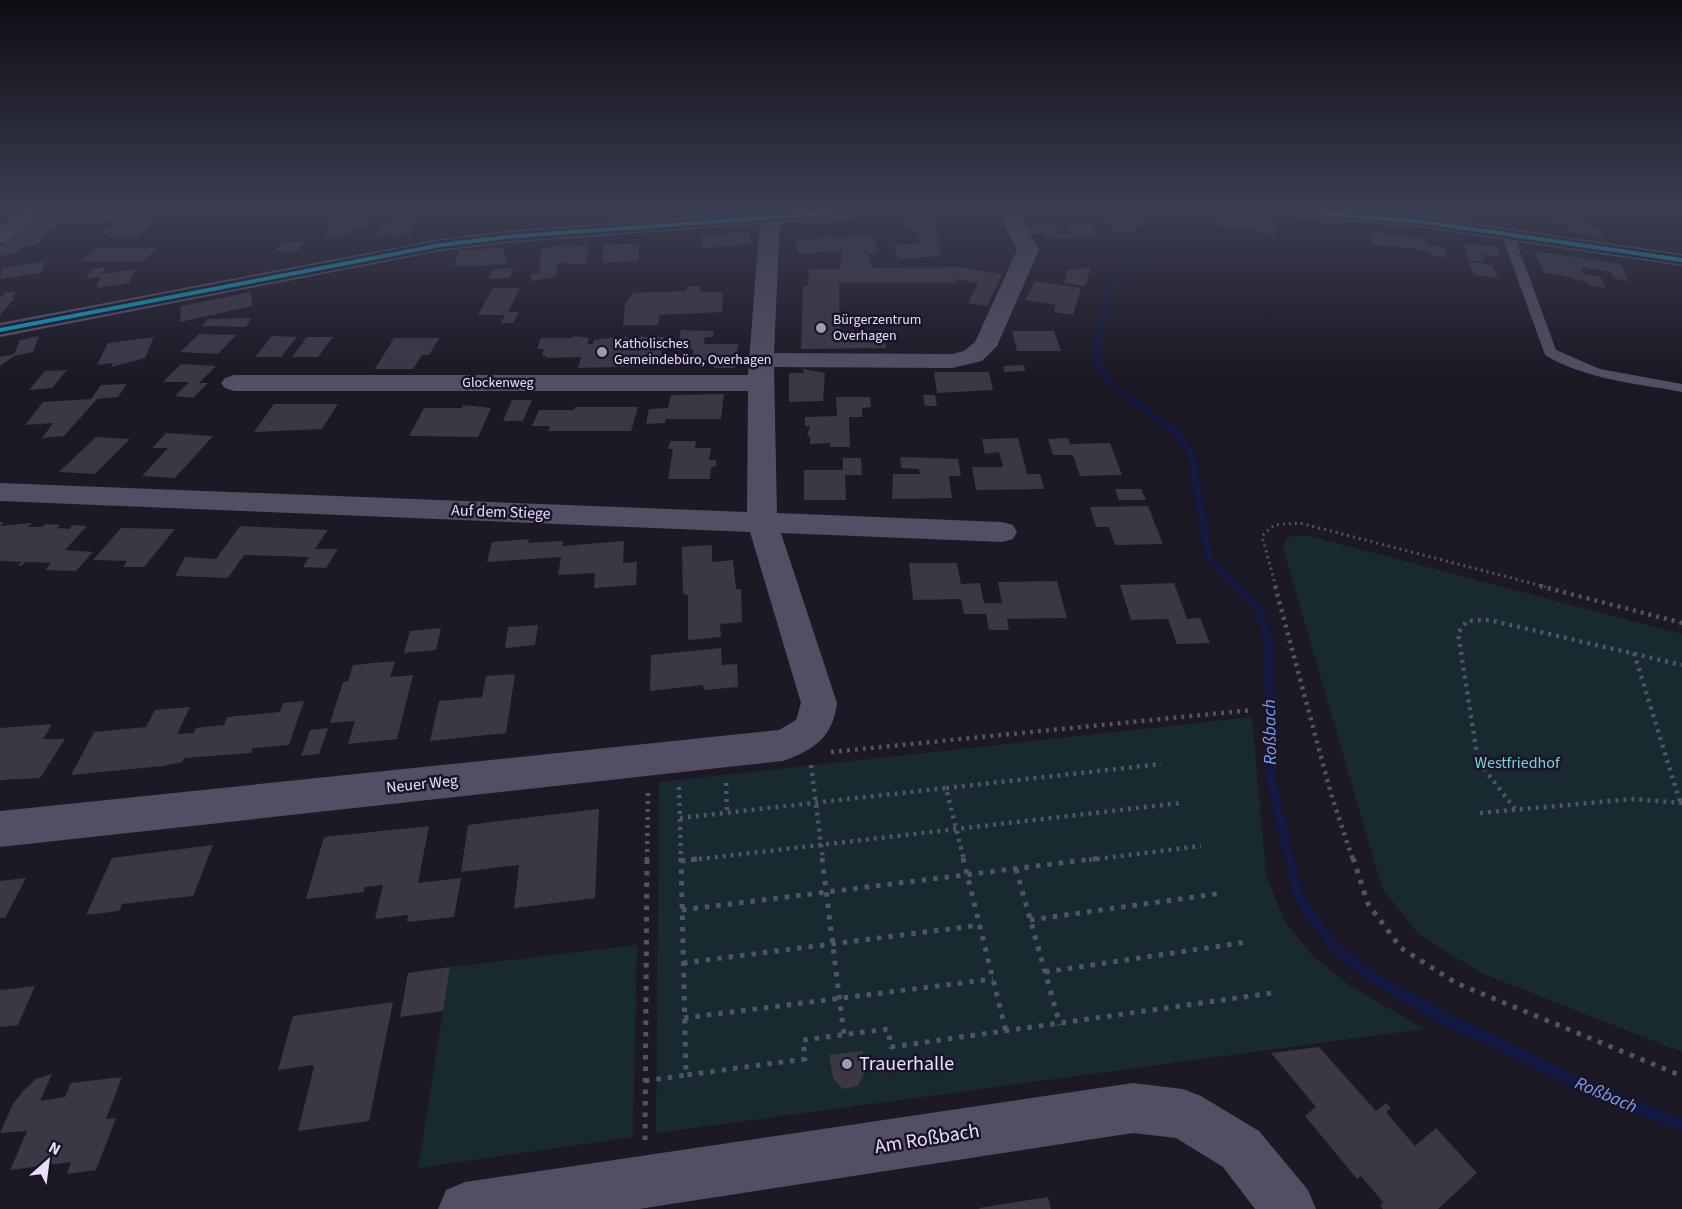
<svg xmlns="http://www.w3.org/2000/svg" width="1682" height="1209" font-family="'Source Sans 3',sans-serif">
	<rect width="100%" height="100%" fill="#1c1824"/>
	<path fill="#182a30" d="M1306,535L1682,634V1052L1483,974L1419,935L1382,888L1283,548L1287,537Z
		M1252,717L1266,874L1285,922L1312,955L1349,985L1424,1029L656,1133L659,782Z
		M637,945L633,1137L418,1168L450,967Z"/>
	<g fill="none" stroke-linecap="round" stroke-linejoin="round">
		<path fill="#131940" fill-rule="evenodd" d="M1192,215L1197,216L1128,269L1113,291L1099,346L1102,365L1110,380L1180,431L1195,453L1213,557L1262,607L1274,642L1276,782L1304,897L1341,946L1383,977L1443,1010L1597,1086L1682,1118V1132L1589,1096L1433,1020L1375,985L1333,954L1295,903L1266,782L1264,642L1253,609L1205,558L1187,453L1174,435L1105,382L1096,365L1093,346L1107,291L1124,267Z"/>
	</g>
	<path fill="#3c3745" d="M51,209H77L69,216L150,210L137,219L159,222L135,237L122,236L117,239L107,238L112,235L99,233L121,220L57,225L38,245L23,246L16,253L0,256V246L30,217H44Z
		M474,209H531V213L472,217Z
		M584,209H614L615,217L585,219Z
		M646,209H670L671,211L646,213Z
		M1559,211L1583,215L1587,226L1601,228L1606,238L1569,232L1566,223L1550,221L1547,212L1560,214Z
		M416,212L411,234L376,237L380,226L398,224L400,219H392L394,214Z
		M1104,216L1141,217L1146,224L1135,226L1137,229L1134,231L1113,232Z
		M369,217L365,228L352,229L350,236L325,238L331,220Z
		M929,217L942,246H937L942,256L899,259L893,245L921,243L915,229L904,230L900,219Z
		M1234,217L1274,220L1276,234L1258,233L1257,228H1236Z
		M1213,218L1231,219L1232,226L1214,225Z
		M1065,224H1091L1099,237L1047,239L1044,234H1027L1022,226L1056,225L1061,235L1071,234Z
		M749,232L752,244L703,248L701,235Z
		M1370,232L1425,239L1427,245L1444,247L1447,257L1429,255L1428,252L1412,248L1373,245Z
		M872,235L878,249H875L876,254H868L873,268L958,267L1002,274L987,306L968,303L978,283L955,279L956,283H839L840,335L885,337L886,348L801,349L803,286H808L809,269H840L842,251L798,254L795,240Z
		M282,242H305L297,251H274Z
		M639,243L638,261L603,263V245Z
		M1463,243L1497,247L1501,257L1482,254L1485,262L1469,260Z
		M573,244L576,247L588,246L587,264L557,263L556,277L531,281V274L539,273L542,248Z
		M98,248H157L142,262L81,261Z
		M505,248L502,257H507L506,264L454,267L459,250Z
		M1534,251L1621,264L1628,281L1613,278L1611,272L1580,267L1584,274L1600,276L1606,288L1590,286L1588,282L1571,279L1570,277L1544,273Z
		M46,261L41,273L0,279L2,268Z
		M1469,262L1492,265L1498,278L1474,275Z
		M105,267L102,274L138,269L133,273L130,283L96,288L100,277L86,279L91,269Z
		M514,268L509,278L488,279L493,269Z
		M1091,268L1085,286L1064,283L1068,270Z
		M1035,281L1081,288L1073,315L1054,312L1056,305L1025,300Z
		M687,286H700V291L723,293L722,312L660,315L658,325H623L625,303L633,293L686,291Z
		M493,288H520L508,312H519L513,323H501L505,315H478Z
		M5,292H16L11,297H16L0,315V298Z
		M251,292L252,306L180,322L181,306Z
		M251,318L246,327L202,326L208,319Z
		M681,330L714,331L713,337H705L704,344H738L735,368H714L715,360L691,361L694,349L687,350L688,339L679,340Z
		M1012,331H1054L1061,351H1017Z
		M199,334L236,335L218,354L180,352Z
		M39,336L33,352L14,356L0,366V357L14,354L20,340Z
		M272,336L297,337L281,357H255Z
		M575,336L589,338L587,344H593L594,340L616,337H664L659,366L578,368L581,357L546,358V356H542L544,349H537L541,338H571Z
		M154,337L145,358L111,367L113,363L97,365L108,343Z
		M307,337H333L318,357H292Z
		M394,338H439L429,355H422L413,369H375Z
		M181,364L216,366L199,383H208L193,398L175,396L189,382H163Z
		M1024,365L1025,371L1004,372L1003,366Z
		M803,369L825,373L823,401L789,402V373H804Z
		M67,370L52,388L29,390L45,371Z
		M934,372H989L993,390L937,393Z
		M127,384L118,397L97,399L64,436L42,438L53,423L25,425L43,402L91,399L101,385Z
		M724,394L721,419H666L665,423L646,424L649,409L668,408L671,395Z
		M923,395H935L937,406H925Z
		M836,397H870L871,407L862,408V417H849L850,447H830V443L810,444V436L807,437L810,426H805V417L837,416Z
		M512,400H532L523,421H503Z
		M274,404H338L322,429L254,432Z
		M463,405L491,408L478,437L409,436L424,408H462Z
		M575,407H638L631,431H548L550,426H532L539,410H574Z
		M166,433L213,436L175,478L142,476L168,448H152Z
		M96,437L130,439L95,474L59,472Z
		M1018,438L1027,474H1040L1044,489L976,490L972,467H1003L999,452L985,454L982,439Z
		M1068,438L1070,444L1110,443L1122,475L1080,476L1073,455H1053L1048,439Z
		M670,441H696L695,448H711L709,460H716V466L711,467L710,479H668L673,449H668Z
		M902,457L958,459L961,476H949L952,498L892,499L893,474H920L919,469L901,468L900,458Z
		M843,458H861L862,475H845L846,500H804V470H843Z
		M1115,489H1141L1146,500H1119Z
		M1148,506L1163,544L1115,545L1109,527H1096L1090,507Z
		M0,522H4L0,526L32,523L28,527H42L45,524L60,525L57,528L69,529L73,525L87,526L65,550L93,552L76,571L45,570L51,563L25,562L21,566L18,565L22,562L0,561Z
		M240,526L328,530L315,549H338L326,568L303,567L309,557L244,555L228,578L175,576L185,557L216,559Z
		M121,528L175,529L144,567H123L127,561L93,560Z
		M529,539L528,543L563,541L562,546L624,541L623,563L637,562L636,585L594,588L595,573L558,575L561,557L487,562L492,542Z
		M712,545V562L733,560L736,589H741L742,622L720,624L721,637L688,640V595L683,594L682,547Z
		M909,563H957L961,584L980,583L984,603H1002L998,582L1057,581L1067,618L1007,619L1009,630H989L986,614H964L961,599L913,600Z
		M1174,583L1187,619L1200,618L1210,643L1177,644L1168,619L1131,620L1120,585Z
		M538,625L535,645L505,648L508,627Z
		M441,628L436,650L404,653L410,631Z
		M721,648L722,665L737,664L738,687L704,690L703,685L650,691L651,655Z
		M395,661L390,677L413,675L397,739L348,744L355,721L330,723L343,682L348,681L353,665Z
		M515,674L506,733L430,741L439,701L482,697L486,676Z
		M304,701L289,745L253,748L251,753L184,758L182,762L163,766L71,775L94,732L146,727L155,710L190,707L177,734L194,733L196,728L224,725L227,717L280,712L283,703Z
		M52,724L43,739H65L40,778L0,780V728Z
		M328,728L319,754L301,756L310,730Z
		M599,809L595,898L514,908L519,865L461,872L468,825Z
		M429,826L418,883L461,878L454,917L407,922L408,915L375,919L383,885L365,887L364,892L306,899L324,837Z
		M213,845L193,896L122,904L119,911L86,915L112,858Z
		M26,878L5,918H0V881Z
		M450,967L443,1011L400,1017L408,973Z
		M35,986L18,1025L0,1027V990Z
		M393,1002L369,1121L298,1131L314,1067L312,1065L278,1070L293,1016Z
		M1319,1047L1376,1111L1386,1103L1391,1108L1386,1112L1415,1146L1436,1128L1477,1173L1438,1209H1383L1380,1205L1383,1202L1361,1176L1357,1179L1305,1116L1316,1107L1271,1053Z
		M863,1051L864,1073L858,1086L843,1089L833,1078L829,1055Z
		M52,1074L40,1101L65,1097L71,1083L122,1077L106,1119L116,1118L96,1170L67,1174L71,1162L10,1170L27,1131L0,1133L13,1104L23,1091L36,1079Z
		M1048,1197L1051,1209H980L979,1208Z"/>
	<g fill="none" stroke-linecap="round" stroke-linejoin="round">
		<path stroke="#4f5564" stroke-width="3" stroke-dasharray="2 4" stroke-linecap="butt" d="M1276,587L1262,536L1274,525L1300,523L1546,587"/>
		<path stroke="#4f5564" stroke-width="4.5" stroke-dasharray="3 5" stroke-linecap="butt" d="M1275,586L1331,794L1353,860
			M1540,586L1682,623
			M1634,653L1680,802
			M831,752L1252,710
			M811,765L823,860
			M726,783L727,813
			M679,787L681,860
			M946,788L1161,764
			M1515,809L1478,761L1458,633L1467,621L1489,620L1682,665
			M1480,813L1633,799L1682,803
			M680,818L946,788L964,860
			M647,860L648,791
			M691,860L1180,803
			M1089,860L1201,846"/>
		<path stroke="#4f5564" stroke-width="5" stroke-dasharray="4.5 7" stroke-linecap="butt" d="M681,858L686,1075L805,1059L803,1040L888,1029L891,1047L1272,993
			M822,858L844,1035
			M963,858L1006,1032
			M1353,858L1368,904L1401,948L1456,983L1682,1076
			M681,861L704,858
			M1016,869L1060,1025
			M682,910L1101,858
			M1030,920L1223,893
			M683,963L980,925
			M1045,972L1247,942
			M684,1018L993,979
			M645,1081L686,1075
			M645,1140L647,858"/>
		<path fill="#534e63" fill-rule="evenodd" d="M1412,209H1422L1428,222L1427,224H1419Z
			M1507,230L1513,233L1556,350L1600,369L1682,384V392C1635,383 1587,380 1545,355L1501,233Z"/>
		<path fill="#534e63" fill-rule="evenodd" d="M21,209H43L7,241L0,243V227Z
			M770,212L777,214L780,218L774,353L952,354L964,351L975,342L1017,250L1002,219L1005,215H1019L1039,250L997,346L982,361L952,368L774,367L777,513L1002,522L1013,525L1017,532L1013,539L1002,542L781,533L837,703C833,737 814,750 783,761L0,847V811L779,730L796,720L801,703L750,532L0,501V483L747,512L748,391H234L225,388L221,383L225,378L234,375H748L760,218L763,214Z
			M1133,1083L1183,1089L1201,1096L1259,1131L1308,1190L1316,1209H1255L1223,1167L1176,1138L1133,1133L639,1209H438L446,1190L465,1182Z"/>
		<path fill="#585368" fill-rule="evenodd" d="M804,209H897L887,215L506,243L441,251L0,337V323L441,239L506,231Z
			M1264,209H1344L1423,216L1682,254V266L1423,228L1274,215Z"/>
		<defs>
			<path id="bus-1" d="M861,209H888L885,211L506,239L441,247L0,332V328L441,243L506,235Z
				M1273,209H1296L1423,220L1682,258V262L1423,224L1276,211Z"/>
		</defs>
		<use href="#bus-1" stroke="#1b1428" stroke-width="5"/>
		<use href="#bus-1" fill="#00a9ce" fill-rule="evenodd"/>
	</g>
	<linearGradient id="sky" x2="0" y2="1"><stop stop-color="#0f0d14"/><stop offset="0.55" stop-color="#3a3d50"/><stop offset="1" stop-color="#3a3d50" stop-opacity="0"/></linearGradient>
	<rect width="1682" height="378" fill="url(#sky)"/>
	<g fill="#a199b0" stroke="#1b1428" stroke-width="2">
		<circle cx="821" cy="328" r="6"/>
		<circle cx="602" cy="352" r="6"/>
		<circle cx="847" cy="1064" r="6"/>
	</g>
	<g text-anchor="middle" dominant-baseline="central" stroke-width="5" stroke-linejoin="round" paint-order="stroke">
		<g font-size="14" fill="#e8dffb" stroke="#1b1428" text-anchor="start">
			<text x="833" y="320">Bürgerzentrum<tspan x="833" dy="16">Overhagen</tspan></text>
			<text x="614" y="344">Katholisches<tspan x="614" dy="16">Gemeindebüro, Overhagen</tspan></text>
		</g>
		<g font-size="14" fill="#e8dffb" stroke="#1b1428">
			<text x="498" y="383">Glockenweg</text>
		</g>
		<g font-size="16" fill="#e8dffb" stroke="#1b1428">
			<text transform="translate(501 512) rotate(2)">Auf dem Stiege</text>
			<text transform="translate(422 784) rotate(-6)">Neuer Weg</text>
		</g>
		<g font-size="16" fill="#72d4d0" stroke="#1b1428">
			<text x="1517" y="763">Westfriedhof</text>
		</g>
		<g font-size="18" font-style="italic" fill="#79a0ef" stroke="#1b1428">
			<text transform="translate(1270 732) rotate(-91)">Roßbach</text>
			<text transform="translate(1606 1095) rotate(23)">Roßbach</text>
		</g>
		<g font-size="20" fill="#e8dffb" stroke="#1b1428" text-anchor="start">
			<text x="859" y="1064">Trauerhalle</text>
		</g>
		<g font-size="20" fill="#e8dffb" stroke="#1b1428">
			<text transform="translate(927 1139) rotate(-9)">Am Roßbach</text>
		</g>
	</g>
	<g transform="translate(48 1161) rotate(28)" stroke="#1b1428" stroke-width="4.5" paint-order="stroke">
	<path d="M0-4.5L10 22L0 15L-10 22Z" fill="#e8dffb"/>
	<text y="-9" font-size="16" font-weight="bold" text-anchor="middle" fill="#e8dffb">N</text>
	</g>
</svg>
